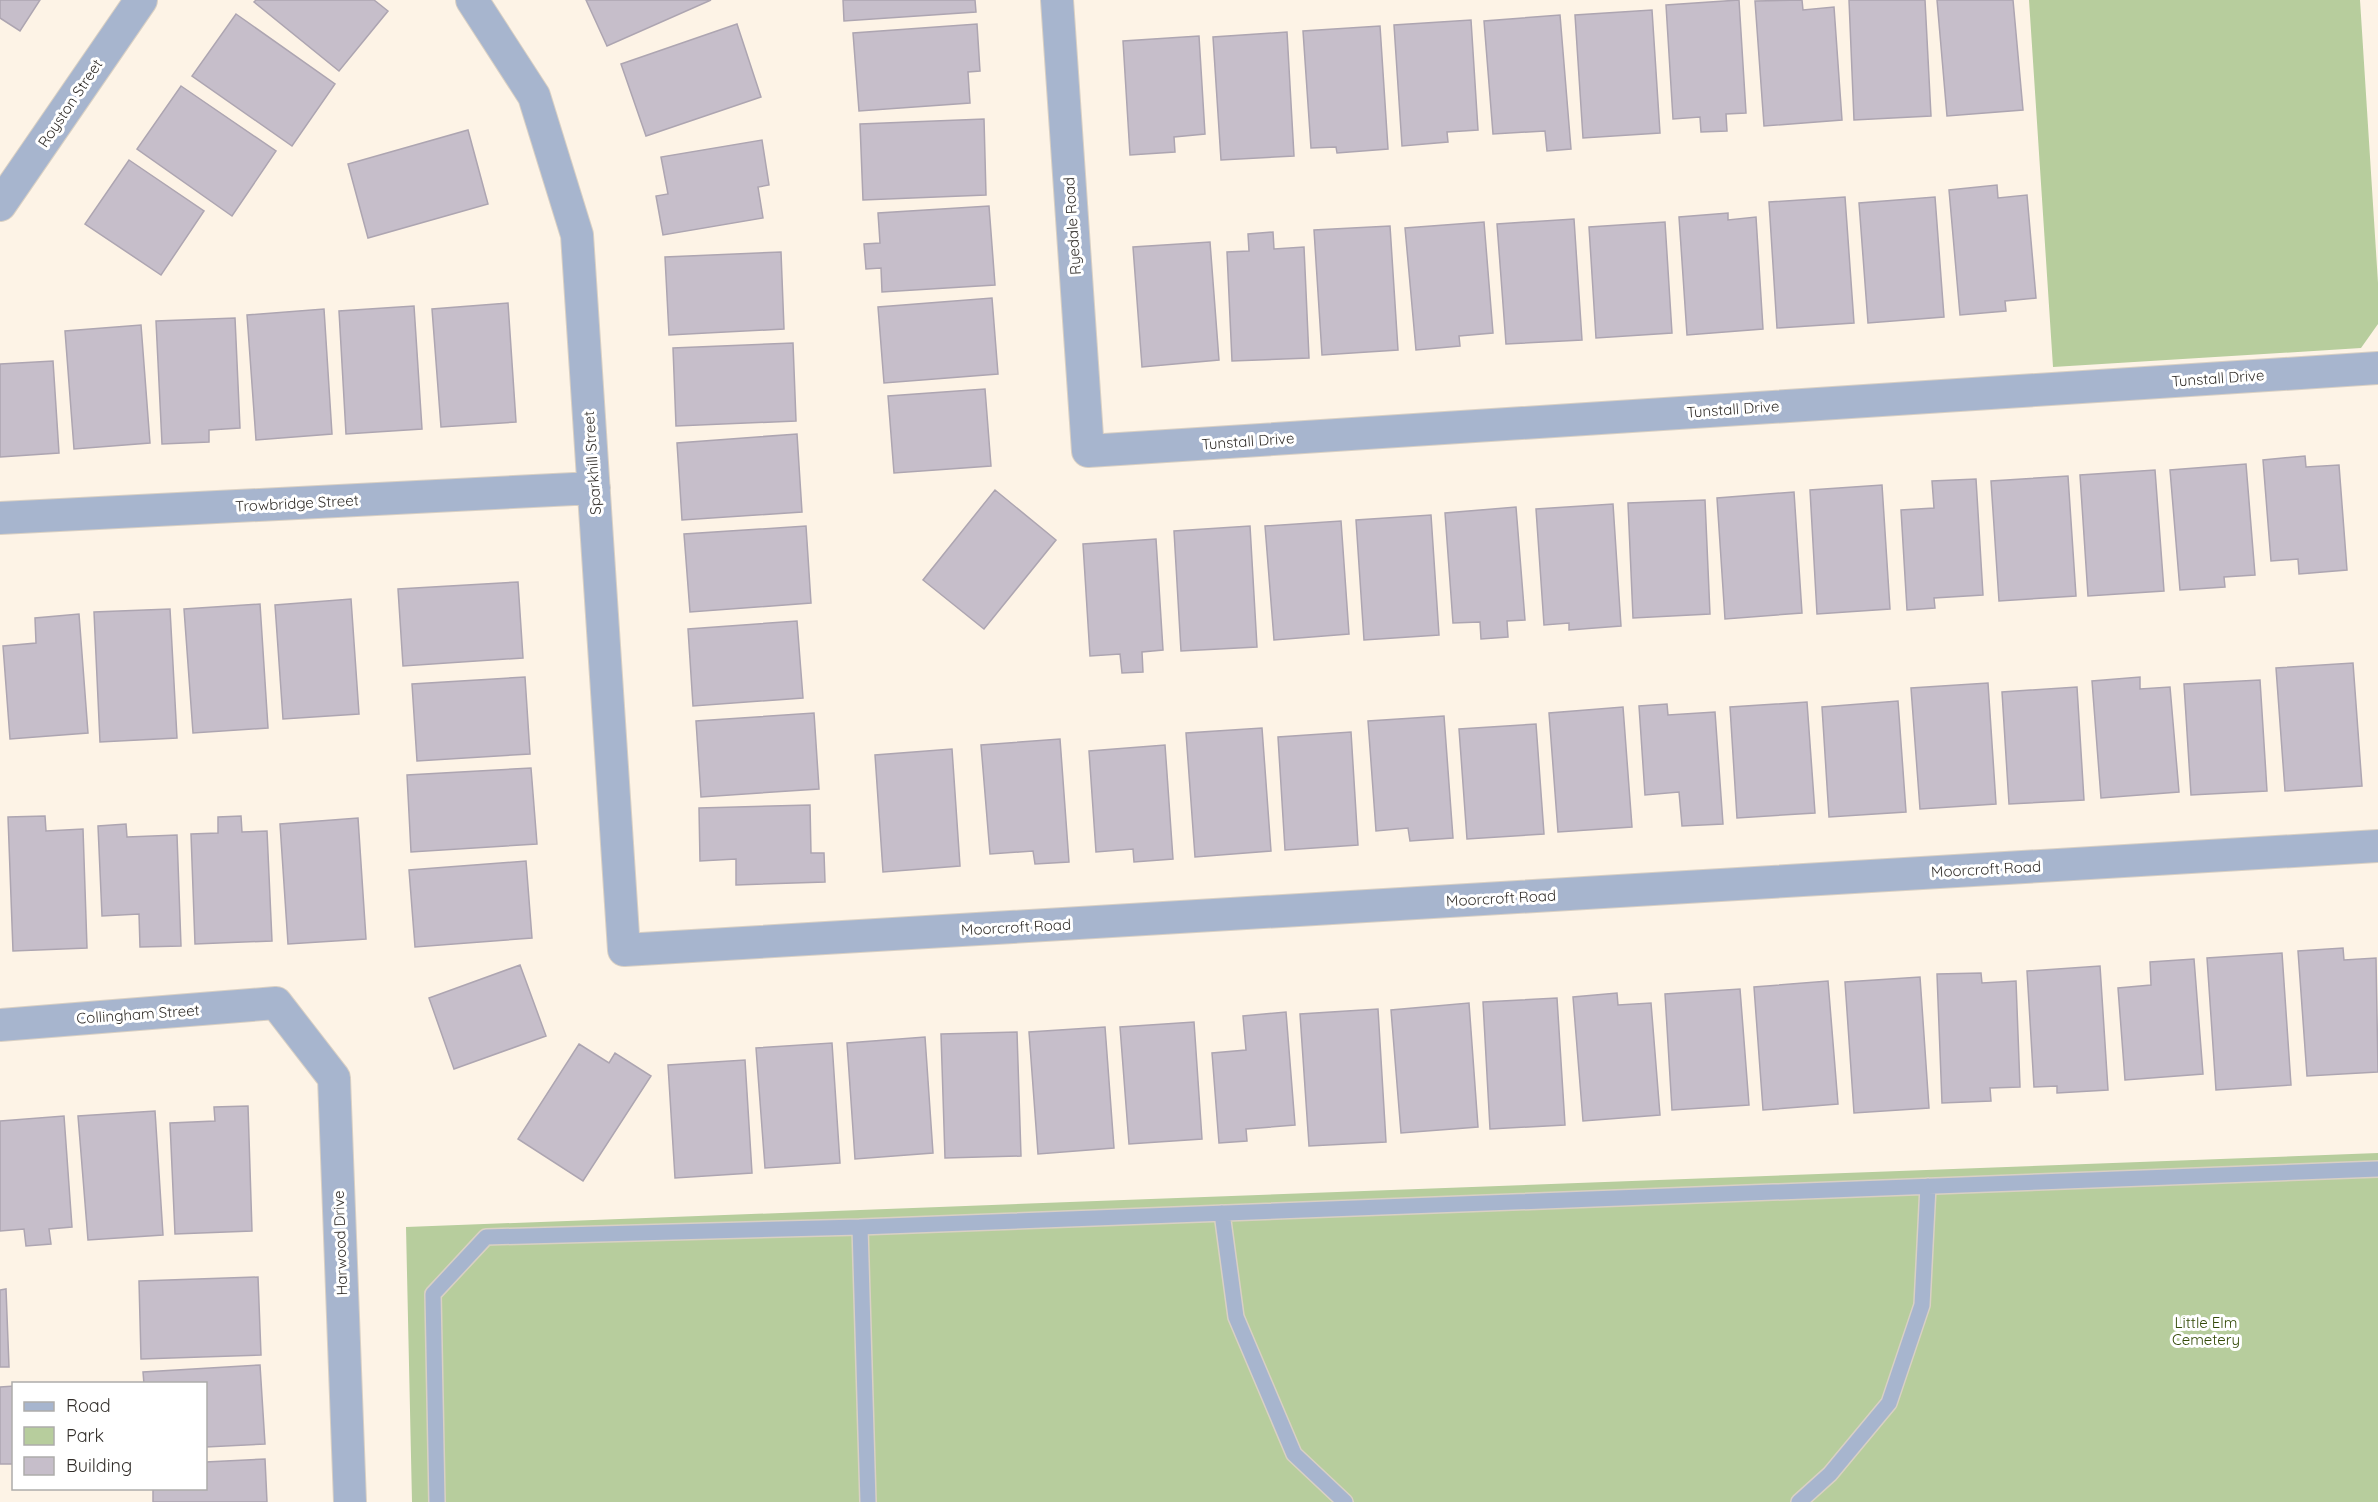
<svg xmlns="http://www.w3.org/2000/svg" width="2378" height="1502" font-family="Quicksand,sans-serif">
	<rect width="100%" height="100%" fill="#fdf3e6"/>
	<path fill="#b7cd9d" d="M2029,0H2360L2378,283V324L2361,348L2053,367Z
		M2378,1153V1502H412L406,1227Z"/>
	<path fill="#c6beca" stroke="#ada5b1" stroke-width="1.5" d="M0,0H40L20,31L0,18Z
		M256,0H374L388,11L339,71L254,2Z
		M586,0H711L607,46Z
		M843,0H975L976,12L844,21Z
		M1739,0L1746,113L1726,114L1727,131L1701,132L1700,117L1673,119L1666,5Z
		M1802,0L1803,10L1834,7L1842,120L1764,126L1755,1Z
		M1849,0H1925L1931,116L1854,120Z
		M1937,0H2013L2023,110L1947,116Z
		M1652,10L1660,133L1583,138L1575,15Z
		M236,14L335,84L292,146L192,76Z
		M1560,15L1571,149L1547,151L1545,131L1493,134L1484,21Z
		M1471,20L1478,130L1447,132L1448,142L1402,146L1394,25Z
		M737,24L761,97L646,136L621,64Z
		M977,24L980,71L968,72L970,103L859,111L853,33Z
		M1380,26L1388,149L1337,153L1336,147L1311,148L1303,31Z
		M1287,32L1294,156L1221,160L1213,37Z
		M1199,36L1205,134L1174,137L1175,152L1130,155L1123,41Z
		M181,86L276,151L232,216L137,149Z
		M984,119L986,195L863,200L860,124Z
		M468,130L488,204L368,238L348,164Z
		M762,140L769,185L758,187L763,218L663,235L656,196L668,194L661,157Z
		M129,160L204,211L161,275L85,224Z
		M1997,185L1998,198L2027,195L2036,298L2005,301L2006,311L1960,315L1949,190Z
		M1845,197L1854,323L1777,328L1769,202Z
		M1935,197L1944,317L1868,323L1859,203Z
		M989,206L995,285L882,292L881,268L866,269L864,244L880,243L878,213Z
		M1728,213V220L1756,217L1763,329L1687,335L1679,217Z
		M1574,219L1582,340L1506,344L1497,224Z
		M1484,222L1493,333L1459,336L1460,346L1416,350L1405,228Z
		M1665,222L1672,333L1596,338L1589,227Z
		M1390,226L1398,350L1322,355L1314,230Z
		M1273,232L1274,249L1304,247L1309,358L1232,361L1227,252L1249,251L1248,234Z
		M1210,242L1219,360L1142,367L1133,247Z
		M781,252L784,329L669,335L665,257Z
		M992,298L998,374L884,383L878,307Z
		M508,303L516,422L441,427L432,309Z
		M414,306L422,429L346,434L339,311Z
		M324,309L332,434L256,440L247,315Z
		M235,318L240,428L209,430V442L162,444L156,321Z
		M141,325L150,443L74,449L65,331Z
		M793,343L796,421L676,426L673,348Z
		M53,361L59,453L0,457V364Z
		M985,389L991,466L894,473L888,396Z
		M797,434L802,512L682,520L677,443Z
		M2305,456L2306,467L2339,465L2347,570L2299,574L2298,559L2271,561L2263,460Z
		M2246,464L2255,575L2224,577L2225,587L2180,590L2170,470Z
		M2155,470L2164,591L2088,596L2080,475Z
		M2068,476L2076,596L1999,601L1991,481Z
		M1976,479L1983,595L1934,598L1935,608L1907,610L1901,510L1934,508L1932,481Z
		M1882,485L1890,609L1817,614L1810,490Z
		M995,490L1056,540L984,629L923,580Z
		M1794,492L1802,613L1725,619L1717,498Z
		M1705,500L1710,614L1633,618L1628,503Z
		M1613,504L1621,626L1569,630V623L1544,625L1536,509Z
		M1516,507L1525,620L1507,621L1508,637L1481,639L1480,622L1453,623L1445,513Z
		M1431,515L1439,635L1364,640L1356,520Z
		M1341,521L1349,634L1274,640L1265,526Z
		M806,526L811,603L690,612L684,534Z
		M1250,526L1257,647L1181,651L1174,531Z
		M1156,539L1163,650L1142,652L1143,672L1122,673L1120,654L1090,656L1083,544Z
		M518,582L523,658L403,666L398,589Z
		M351,599L359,714L283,719L275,605Z
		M260,604L268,728L193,733L184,609Z
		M170,609L177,738L100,742L94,612Z
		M79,614L88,733L10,739L3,646L36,643L35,618Z
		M797,621L803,698L693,706L688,629Z
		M2353,663L2362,786L2285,791L2276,668Z
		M525,677L530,754L417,761L412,684Z
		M2140,677V689L2170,687L2179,792L2101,798L2092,681Z
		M2260,680L2267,791L2191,795L2184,684Z
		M1988,683L1996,804L1920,809L1911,688Z
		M2077,687L2084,800L2009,804L2002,692Z
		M1898,701L1906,812L1829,817L1822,707Z
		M1807,702L1815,813L1737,818L1730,707Z
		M1667,704L1668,715L1715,712L1723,824L1682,826L1679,792L1645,795L1639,706Z
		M1623,707L1632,827L1558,832L1549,713Z
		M814,713L819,789L701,797L696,721Z
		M1444,716L1453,838L1410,841L1408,828L1376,831L1368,721Z
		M1536,724L1544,834L1467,839L1459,729Z
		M1262,728L1271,851L1195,857L1186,733Z
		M1351,732L1358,845L1285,850L1278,737Z
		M1060,739L1069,862L1035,864L1033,851L990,854L981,745Z
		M1165,745L1173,859L1134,862L1133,849L1096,852L1089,751Z
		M952,749L960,866L883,872L875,755Z
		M531,768L537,844L411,852L407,775Z
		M810,805L811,853H824L825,882L736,885V859L700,861L699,808Z
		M45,816L46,831L83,829L87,948L13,951L8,817Z
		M241,816L242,832L267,831L272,941L195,944L191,834L218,833V817Z
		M358,818L366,939L288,944L280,824Z
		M126,824L127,837L177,835L181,946L140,947L139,914L102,916L98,826Z
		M526,861L532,938L415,947L409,870Z
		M2343,948L2344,960L2376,958L2378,1072L2307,1076L2298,951Z
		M2282,953L2291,1085L2216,1090L2207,958Z
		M2194,959L2203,1074L2125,1080L2118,988L2151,985L2150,962Z
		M520,965L546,1036L454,1069L429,998Z
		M2100,966L2108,1090L2057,1093V1086L2034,1087L2027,971Z
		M1981,973L1982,983L2016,981L2020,1087L1990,1088L1991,1101L1942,1103L1937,974Z
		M1920,977L1929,1108L1854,1113L1845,982Z
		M1828,981L1838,1104L1763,1110L1754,987Z
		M1740,989L1749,1105L1672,1110L1665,994Z
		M1617,993L1618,1005L1651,1003L1660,1115L1583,1121L1573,997Z
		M1557,998L1565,1125L1490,1129L1483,1002Z
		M1469,1003L1478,1127L1401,1133L1391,1010Z
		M1378,1009L1386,1142L1309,1146L1300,1014Z
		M1286,1012L1295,1125L1246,1129L1247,1141L1219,1143L1212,1053L1246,1050L1243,1016Z
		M1194,1022L1202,1139L1129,1144L1120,1027Z
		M1105,1027L1114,1148L1038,1154L1029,1032Z
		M1017,1032L1021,1156L945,1158L941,1034Z
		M925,1037L933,1153L855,1159L847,1043Z
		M832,1043L840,1163L765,1168L756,1048Z
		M579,1044L609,1063L615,1053L651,1076L583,1181L518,1139Z
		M745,1060L752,1173L675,1178L668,1065Z
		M248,1106L252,1231L175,1234L170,1123L215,1121L214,1107Z
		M155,1111L163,1235L88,1240L78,1116Z
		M64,1116L72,1227L49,1229L51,1244L26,1246L24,1229L0,1231V1121Z
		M258,1277L261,1355L141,1359L139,1281Z
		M6,1289L9,1367H0V1290Z
		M260,1365L265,1444L206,1447V1384H144L143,1372Z
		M14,1386V1464H0V1387Z
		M265,1459L267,1502H153V1488H206V1462Z"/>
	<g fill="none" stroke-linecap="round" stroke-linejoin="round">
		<defs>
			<path id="lane" d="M1222,1213L1236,1317L1294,1454L1345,1502
				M860,1227L868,1502
				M437,1502L433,1294L486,1237L860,1227L2378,1169
				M1799,1502L1830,1474L1889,1403L1922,1305L1928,1186"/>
			<path id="street" d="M472,0L534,96L577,235L624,950L2378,846
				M1057,0L1088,451L2378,368
				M0,205L141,0
				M0,518L594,488
				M0,1025L276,1003L334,1078L350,1502"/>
		</defs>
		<use href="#lane" stroke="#d9d0c4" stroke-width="18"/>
		<use href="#street" stroke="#d9d0c4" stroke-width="34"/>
		<use href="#lane" stroke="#a7b5ce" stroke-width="15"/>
		<use href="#street" stroke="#a7b5ce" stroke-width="32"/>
	</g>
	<g text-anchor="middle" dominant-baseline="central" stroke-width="6" stroke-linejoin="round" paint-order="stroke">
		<g font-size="15" fill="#332f2b" stroke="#fff">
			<text transform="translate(70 103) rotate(-56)">Royston Street</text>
			<text transform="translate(1072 226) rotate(-94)">Ryedale Road</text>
			<text transform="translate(2218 378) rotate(-4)">Tunstall Drive</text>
			<text transform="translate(1733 409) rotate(-4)">Tunstall Drive</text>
			<text transform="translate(1248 441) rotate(-4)">Tunstall Drive</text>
			<text transform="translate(592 463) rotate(-94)">Sparkhill Street</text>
			<text transform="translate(297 503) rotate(-3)">Trowbridge Street</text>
			<text transform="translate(1986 869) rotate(-3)">Moorcroft Road</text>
			<text transform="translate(1501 898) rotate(-3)">Moorcroft Road</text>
			<text transform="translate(1016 927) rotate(-3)">Moorcroft Road</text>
			<text transform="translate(138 1014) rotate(-4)">Collingham Street</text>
			<text transform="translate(340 1243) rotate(-92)">Harwood Drive</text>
		</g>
		<g font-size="15" fill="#324906" stroke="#fff">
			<text x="2206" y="1322">Little Elm<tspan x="2206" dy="17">Cemetery</tspan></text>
		</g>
	</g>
	<rect x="12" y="1382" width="195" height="108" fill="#ffffff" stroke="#adacaa" stroke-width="1.5"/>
	<rect x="24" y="1402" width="30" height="9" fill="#a7b5ce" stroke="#adacaa" stroke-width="1.5"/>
	<text x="66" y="1412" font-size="18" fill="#332f2b">Road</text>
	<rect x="24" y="1427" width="30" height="18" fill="#b7cd9d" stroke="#adacaa" stroke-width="1.5"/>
	<text x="66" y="1442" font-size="18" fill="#332f2b">Park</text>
	<rect x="24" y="1457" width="30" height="18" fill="#c6beca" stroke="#adacaa" stroke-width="1.5"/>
	<text x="66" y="1472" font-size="18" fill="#332f2b">Building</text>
</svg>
